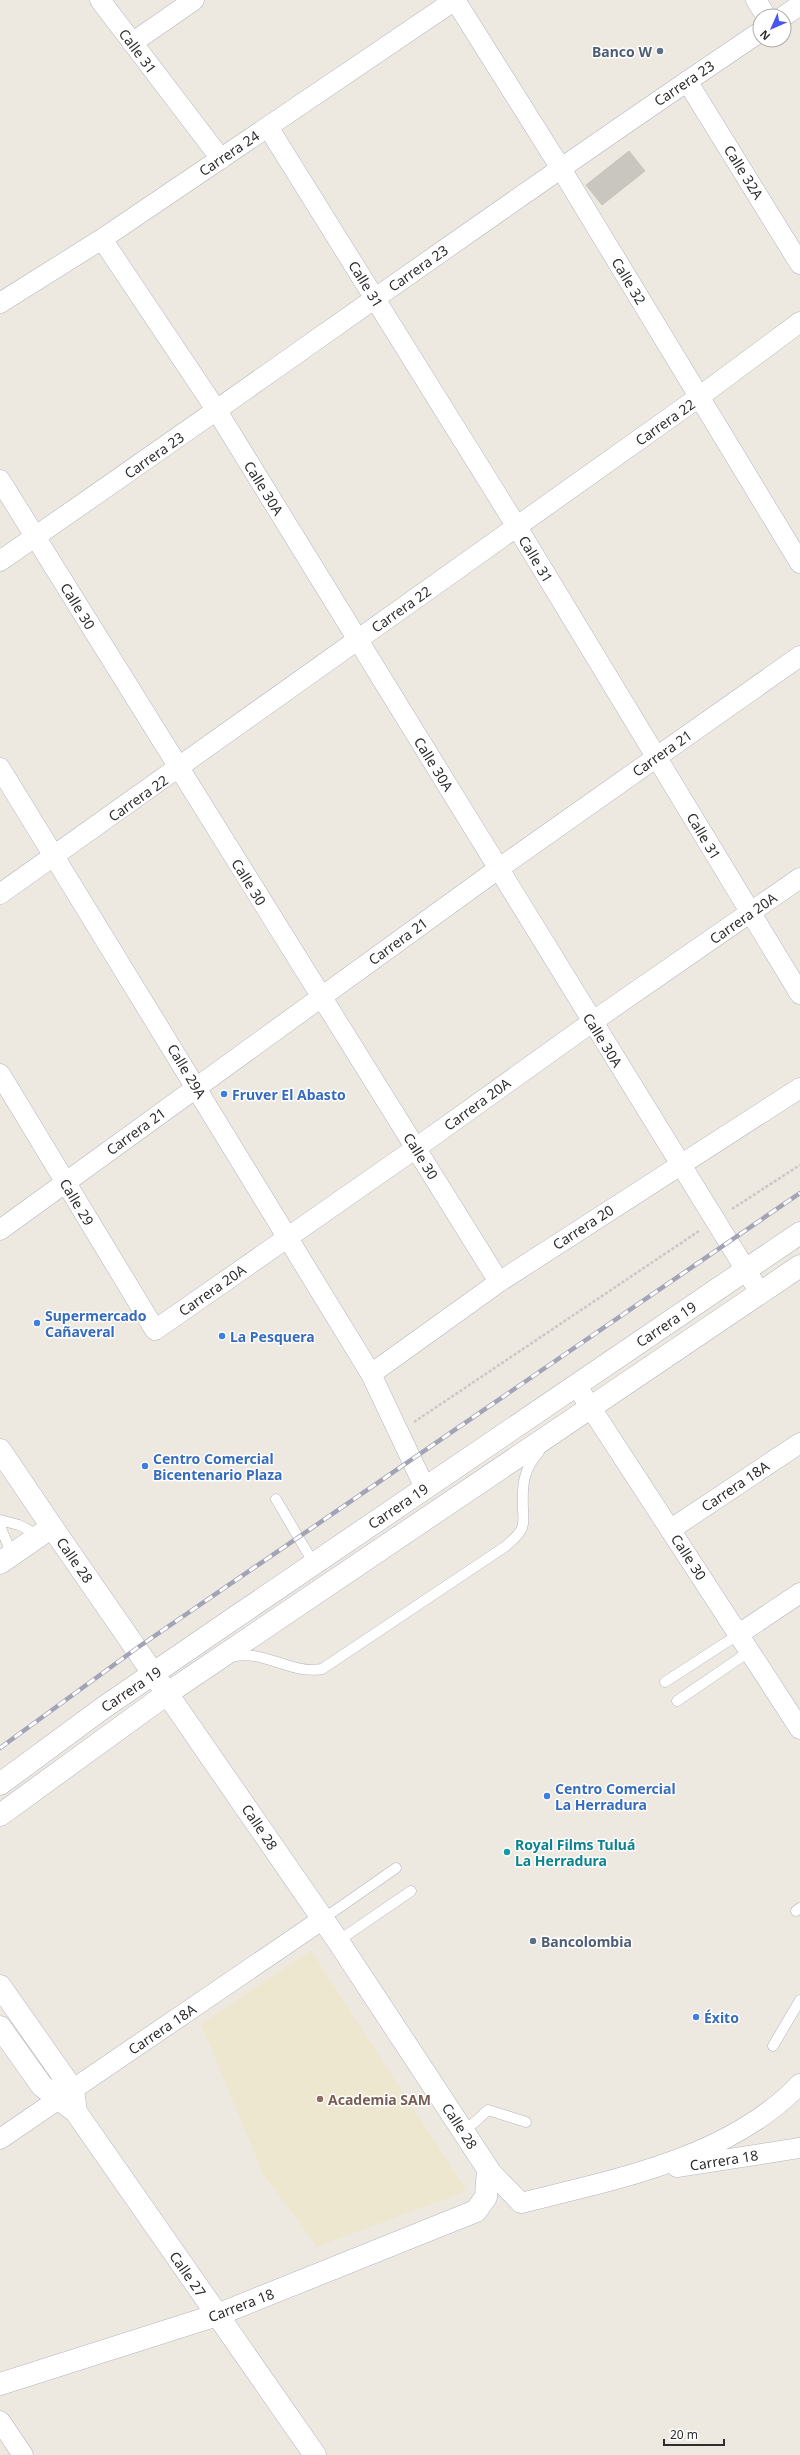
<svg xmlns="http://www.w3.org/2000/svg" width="800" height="2455" font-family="'Noto Sans',sans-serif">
	<rect width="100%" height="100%" fill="#eee9e0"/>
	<path fill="#eee7d0" d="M311,1950L467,2191L317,2247L263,2174L201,2024Z"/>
	<path fill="#c9c6bf" stroke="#c9c5b9" d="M629,151L645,171L602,205L586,185Z"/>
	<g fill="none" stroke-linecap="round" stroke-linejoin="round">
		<defs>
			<path id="service" d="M276,1499L314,1564
				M0,1520L19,1525L40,1536
				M0,1526L12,1555
				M230,1657C263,1648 290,1675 322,1669L506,1546C511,1541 518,1536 521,1530C525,1524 523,1516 523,1509C522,1486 523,1469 539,1452
				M665,1682L739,1634
				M677,1701L750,1651
				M796,1911L800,1908
				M323,1919L396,1868
				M338,1941L411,1891
				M773,2046L800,2000
				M464,2132L488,2110L526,2122"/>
			<path id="minor" d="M100,0L221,159
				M455,0L560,167L800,563
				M756,0L766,16
				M784,16L800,5
				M132,43L194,0
				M687,81L800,264
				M268,127L517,527L800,994
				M102,239L217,411L760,1293
				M0,303L102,239L455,0
				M0,480L499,1282
				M0,561C254,386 504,204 760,32
				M0,768L371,1374L425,1488
				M0,894L699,397L800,322
				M0,1074L155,1330L416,1148L592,1022L800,878
				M0,1230L498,869L800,656
				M371,1374L499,1282L800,1088
				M576,1385L800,1729
				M671,1529L800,1443
				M739,1634L800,1593
				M0,2139L323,1919
				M677,2167L800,2148
				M488,2169L521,2203C617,2179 729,2158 800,2084
				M0,2421L23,2455"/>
			<path id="tertiary" d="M0,1450L52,1527"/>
			<path id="secondary" d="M0,1563L52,1527L338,1941L488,2169L486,2197L476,2211L217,2315L0,2384
				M0,1784L103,1708L221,1627L800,1233
				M0,1815L168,1693L800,1266
				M0,1986L73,2090L76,2112
				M0,2027L42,2086L76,2112L315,2455"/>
		</defs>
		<use href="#service" stroke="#b3b4bf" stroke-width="11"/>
		<use href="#minor" stroke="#b3b4bf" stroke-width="21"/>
		<use href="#tertiary" stroke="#b3b4bf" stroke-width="23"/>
		<use href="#secondary" stroke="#b3b4bf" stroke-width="23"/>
		<path stroke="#c8c8c8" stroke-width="2.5" stroke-dasharray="3 2" stroke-linecap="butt" d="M732,1209L800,1165
			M414,1422L699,1231"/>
		<use href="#service" stroke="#fff" stroke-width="10"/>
		<use href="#minor" stroke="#fff" stroke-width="20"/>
		<use href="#tertiary" stroke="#fff" stroke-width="22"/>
		<use href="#secondary" stroke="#fff" stroke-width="22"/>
		<defs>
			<path id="rail" d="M0,1748L137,1648L800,1193"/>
		</defs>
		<use href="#rail" stroke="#a2a3b6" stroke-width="4.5"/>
		<use href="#rail" stroke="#fff" stroke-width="3" stroke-dasharray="9" stroke-linecap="butt"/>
	</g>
	<g fill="#5c6f8a" stroke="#fff" stroke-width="1.5">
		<circle cx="660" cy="51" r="4"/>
		<circle cx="533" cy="1941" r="4"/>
	</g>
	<g fill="#3f7fe0" stroke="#fff" stroke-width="1.5">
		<circle cx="224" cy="1094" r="4"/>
		<circle cx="37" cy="1323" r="4"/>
		<circle cx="222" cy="1336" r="4"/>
		<circle cx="145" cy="1466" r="4"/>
		<circle cx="547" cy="1796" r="4"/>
		<circle cx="696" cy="2017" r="4"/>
	</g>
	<circle fill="#0f9aa8" stroke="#fff" stroke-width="1.5" cx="507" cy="1852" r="4"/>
	<circle fill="#8d6e63" stroke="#fff" stroke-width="1.5" cx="320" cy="2099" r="4"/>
	<g text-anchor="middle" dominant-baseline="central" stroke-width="3" stroke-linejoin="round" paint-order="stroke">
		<g font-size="14" fill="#2d2d2d" stroke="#fff">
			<text transform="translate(138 51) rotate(53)">Calle 31</text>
			<text transform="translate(684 83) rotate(-34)">Carrera 23</text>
			<text transform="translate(229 153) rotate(-34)">Carrera 24</text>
			<text transform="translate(744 172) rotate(58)">Calle 32A</text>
			<text transform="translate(418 268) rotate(-35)">Carrera 23</text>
			<text transform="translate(629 281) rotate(59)">Calle 32</text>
			<text transform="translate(366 284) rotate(58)">Calle 31</text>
			<text transform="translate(665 422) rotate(-35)">Carrera 22</text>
			<text transform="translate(154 455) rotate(-35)">Carrera 23</text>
			<text transform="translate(264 488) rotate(58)">Calle 30A</text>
			<text transform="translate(536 559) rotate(59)">Calle 31</text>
			<text transform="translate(78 606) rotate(58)">Calle 30</text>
			<text transform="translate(401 609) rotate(-35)">Carrera 22</text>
			<text transform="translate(662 753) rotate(-35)">Carrera 21</text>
			<text transform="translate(434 764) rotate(58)">Calle 30A</text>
			<text transform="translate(138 798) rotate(-35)">Carrera 22</text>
			<text transform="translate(704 836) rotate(59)">Calle 31</text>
			<text transform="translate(249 882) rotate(58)">Calle 30</text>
			<text transform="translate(743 918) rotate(-35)">Carrera 20A</text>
			<text transform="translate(398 941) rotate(-36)">Carrera 21</text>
			<text transform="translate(603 1040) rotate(58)">Calle 30A</text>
			<text transform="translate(187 1071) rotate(59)">Calle 29A</text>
			<text transform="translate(477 1104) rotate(-36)">Carrera 20A</text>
			<text transform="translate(136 1131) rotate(-36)">Carrera 21</text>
			<text transform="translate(421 1156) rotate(58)">Calle 30</text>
			<text transform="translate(77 1202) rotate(59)">Calle 29</text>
			<text transform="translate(583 1227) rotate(-33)">Carrera 20</text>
			<text transform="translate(212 1290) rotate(-35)">Carrera 20A</text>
			<text transform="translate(666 1324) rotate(-34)">Carrera 19</text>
			<text transform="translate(735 1486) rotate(-34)">Carrera 18A</text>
			<text transform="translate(398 1506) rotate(-34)">Carrera 19</text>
			<text transform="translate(689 1557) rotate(57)">Calle 30</text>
			<text transform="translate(75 1560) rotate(55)">Calle 28</text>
			<text transform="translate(131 1689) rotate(-34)">Carrera 19</text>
			<text transform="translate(260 1827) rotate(56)">Calle 28</text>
			<text transform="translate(162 2029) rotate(-34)">Carrera 18A</text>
			<text transform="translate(460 2126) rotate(57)">Calle 28</text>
			<text transform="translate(724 2160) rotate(-9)">Carrera 18</text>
			<text transform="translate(188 2274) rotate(55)">Calle 27</text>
			<text transform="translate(241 2305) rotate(-21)">Carrera 18</text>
		</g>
		<g font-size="14" font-weight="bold" fill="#4e5e75" stroke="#fff" text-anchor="end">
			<text x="652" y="51">Banco W</text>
			<text x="541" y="1941" text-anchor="start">Bancolombia</text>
		</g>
		<g font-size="14" font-weight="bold" fill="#366cbe" stroke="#fff" text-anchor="start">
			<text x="232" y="1094">Fruver El Abasto</text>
			<text x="45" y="1315">Supermercado<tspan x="45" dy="16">Cañaveral</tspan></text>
			<text x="230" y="1336">La Pesquera</text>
			<text x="153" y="1458">Centro Comercial<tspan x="153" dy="16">Bicentenario Plaza</tspan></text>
			<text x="555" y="1788">Centro Comercial<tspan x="555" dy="16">La Herradura</tspan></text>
			<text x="704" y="2017">Éxito</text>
		</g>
		<g font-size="14" font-weight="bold" fill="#0d838f" stroke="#fff" text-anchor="start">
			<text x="515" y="1844">Royal Films Tuluá<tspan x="515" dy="16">La Herradura</tspan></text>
		</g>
		<g font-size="14" font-weight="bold" fill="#785e54" stroke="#fff" text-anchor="start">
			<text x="328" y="2099">Academia SAM</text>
		</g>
	</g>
	<g transform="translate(772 28) rotate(225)"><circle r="19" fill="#ffffff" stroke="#ababab"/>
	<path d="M0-3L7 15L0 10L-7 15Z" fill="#4656f5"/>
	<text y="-6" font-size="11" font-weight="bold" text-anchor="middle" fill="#2d2d2d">N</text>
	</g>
	<path d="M664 2439v6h60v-6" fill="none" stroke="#2d2d2d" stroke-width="2"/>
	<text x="670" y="2439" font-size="12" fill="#2d2d2d" stroke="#ffffff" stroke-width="3" paint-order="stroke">20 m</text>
</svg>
